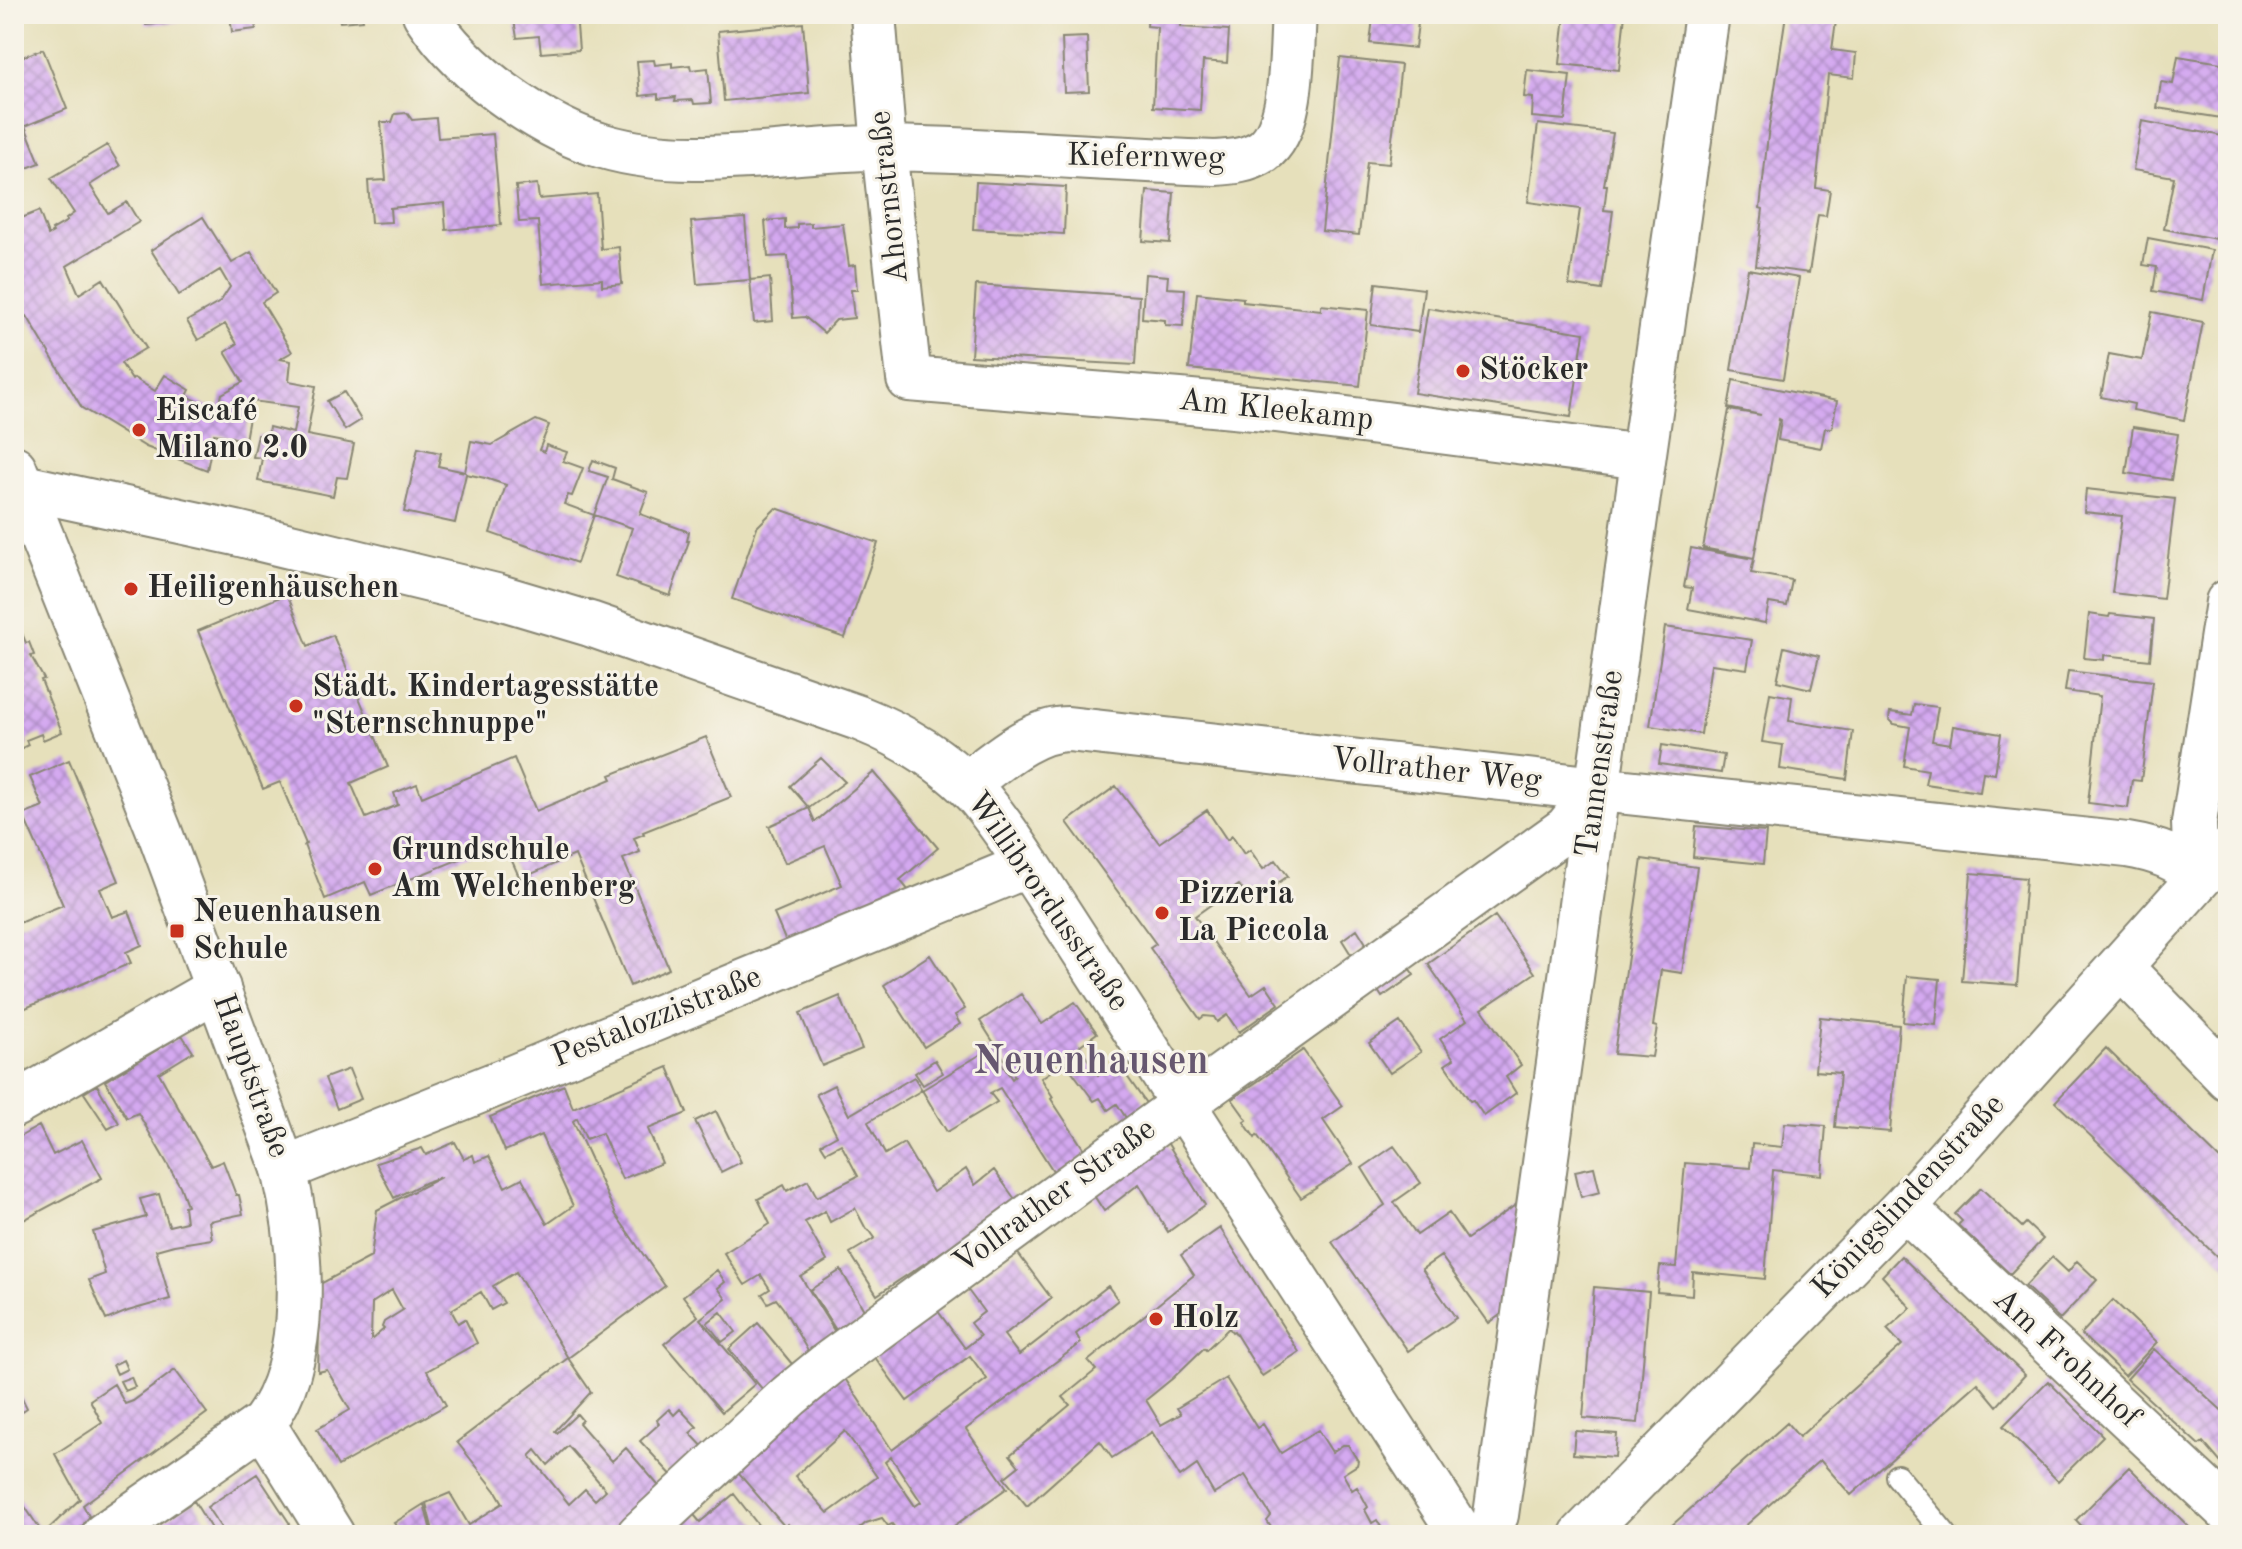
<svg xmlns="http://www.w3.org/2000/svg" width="2242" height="1549" font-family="'Old Standard TT',serif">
	<defs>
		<pattern id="building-cross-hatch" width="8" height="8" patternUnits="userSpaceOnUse" patternTransform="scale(2)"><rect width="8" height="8" fill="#d4a9f0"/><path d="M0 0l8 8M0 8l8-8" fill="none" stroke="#ac8ac3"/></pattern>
	</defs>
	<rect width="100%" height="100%" fill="#f7f3e8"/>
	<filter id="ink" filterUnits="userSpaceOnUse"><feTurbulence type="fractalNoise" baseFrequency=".0125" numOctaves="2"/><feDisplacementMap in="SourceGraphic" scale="16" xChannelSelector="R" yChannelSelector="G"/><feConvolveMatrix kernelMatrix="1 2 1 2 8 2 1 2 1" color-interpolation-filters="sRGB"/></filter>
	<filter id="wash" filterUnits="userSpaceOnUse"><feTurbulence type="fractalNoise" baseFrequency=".006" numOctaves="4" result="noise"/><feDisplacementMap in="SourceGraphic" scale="32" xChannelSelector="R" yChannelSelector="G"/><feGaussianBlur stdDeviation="1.8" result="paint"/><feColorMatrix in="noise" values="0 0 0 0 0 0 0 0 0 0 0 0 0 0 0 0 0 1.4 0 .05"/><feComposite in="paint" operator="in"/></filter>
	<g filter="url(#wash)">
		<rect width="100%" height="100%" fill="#e6e0bb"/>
		<g id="blocks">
			<path fill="url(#building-cross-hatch)" fill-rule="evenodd" d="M145,14H212V19L146,25Z
				M230,14H268V16L254,17L256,29L232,32Z
				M300,14H362L363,20L340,22L339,17L301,21Z
				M513,14H576L579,50L541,53L539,36L517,38Z
				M1148,14H1182L1181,27L1229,30L1227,63L1203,61L1200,110L1153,107L1157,27L1147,26Z
				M1356,14H1419L1415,48L1370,43L1373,18L1356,16Z
				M1565,14H1625L1619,70L1560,64Z
				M1786,14H1837L1832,50L1856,53L1854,78L1828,75L1816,188L1830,190L1826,216L1818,215L1809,273L1756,266L1763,209L1760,208L1768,135Z
				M803,23L809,93L724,101L718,31Z
				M2226,32H2228V52H2224Z
				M1087,37L1089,91L1064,92L1062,38Z
				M43,49L67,109L25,126L40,163L14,173V60Z
				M2178,56L2228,64V119L2157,108L2161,82L2173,84Z
				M1340,58L1401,65L1389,164L1367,162L1359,235L1322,231Z
				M654,60L655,65L672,63V67L690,65L691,70L708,68L711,103L694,104L693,100L675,101L676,97L658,99V94L640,96L637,61Z
				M1527,70L1570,75L1565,120L1532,117L1533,98L1524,97Z
				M407,113L412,120L436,118L438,138L493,134L501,225L446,230L444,203L390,208L391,222L371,223L368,181L386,180L381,122H392L395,114Z
				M2142,121L2228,137V174L2216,239L2164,229L2174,177L2133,170Z
				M1538,124L1613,133L1604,185H1607L1604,210L1613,211L1602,290L1569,285L1580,209L1528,202Z
				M107,145L120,166L90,185L108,213L127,202L139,222L67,266L79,294L103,279L146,348L121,363L132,380L134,378L155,391L165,375L190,390L187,396L218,411L222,394L243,382L225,352L237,344L225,324L198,340L187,321L220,302L230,287L220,270L179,295L151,250L203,217L232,263L251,252L276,293L262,302L292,352L280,359L291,361L289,381L316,386L307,435L354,444L347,478L337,477L333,496L258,481L262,458L253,457L258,435L267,436L269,427L293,433L298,407L252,401L245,440L214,434L207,470L146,447L82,408L27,316L22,318L14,298V221L39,211L48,235L53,232L52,230L67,221L66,219L74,213L51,178Z
				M976,182L1066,187L1064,234L973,229Z
				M537,184L539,199L597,194L601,249L619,247L622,284L602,286V279L543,284L538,221L519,222L516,186Z
				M1147,191L1174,193L1170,243L1143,241Z
				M745,218L750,280L697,284L691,222Z
				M785,219V229L797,228V224L811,223V227L843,224L849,266L855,265L857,290H851L854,318L836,320L824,333L805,317L793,318L788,256L768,257L765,221Z
				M2148,238L2212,250L2203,300L2153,291L2157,267L2143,265Z
				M1748,269L1799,278L1783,379L1731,370Z
				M1145,274L1168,276L1167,288L1185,289L1183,326L1165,325V320L1142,318Z
				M770,278L773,321L754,323L750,280Z
				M1376,283L1424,289L1418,332L1371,325Z
				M976,285L1139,296L1135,365L971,356Z
				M1197,293L1243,298V302L1321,310V305L1368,310L1360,386L1189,369Z
				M1428,308L1584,333L1571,417L1414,393Z
				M2152,312L2203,322L2184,420L2133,410L2134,404L2101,397L2109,354L2142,360Z
				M1733,380L1837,401L1832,428H1825L1821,448L1778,440L1781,420L1779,419L1754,558L1703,548L1729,410L1761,415L1728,408Z
				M344,392L361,420L345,430L327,401Z
				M536,420L549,425L539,450L544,452L546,445L567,452L563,461L583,468L572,496L568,495L564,504L594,515L577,563L490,533L506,485L485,478L466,474L455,523L404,512L418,448L441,453L438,466L465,472L471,441L492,445Z
				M2133,427L2178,434L2171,480L2126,473Z
				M593,460L615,468L612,479L648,492L640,514L689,532L687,541H689L670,596L616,577L632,528L594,515L608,477L589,471Z
				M2086,489L2175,499L2163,599L2112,593L2122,516L2084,512Z
				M776,508L878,543L845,638L732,599L757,527Z
				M1691,548L1754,559L1751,573L1792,580L1787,606L1769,603L1765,623L1688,609L1692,588L1684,587Z
				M287,594L308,646L333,635L388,767L351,783L366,818L398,805L394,793L417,784L422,797L514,758L536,811L612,779L610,775L706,737L731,797L643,832L644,834L634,838L640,852L623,859L669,969L630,986L575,855L520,879L505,845L489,852L487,848L371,895L365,882L325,899L304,845L306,844L280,782L263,789L198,631Z
				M14,613L26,643L29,642L34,655L31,656L44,679L41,680L62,732L43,740L41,734L26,740L28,745L18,750L16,745H14Z
				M2089,614L2109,617L2110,614L2154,619L2150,660L2104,655V660L2084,658Z
				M1665,627L1752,640L1747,669L1711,664L1701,734L1650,726Z
				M1784,647L1819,656L1811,689L1777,681Z
				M2068,671L2153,681L2141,781L2132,780L2128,808L2088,803L2100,696L2065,691Z
				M1770,693L1792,697L1789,721L1853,731L1847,779L1780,769L1783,745L1762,742Z
				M1914,704L1938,707L1932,741L1950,744L1953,726L2001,734L1995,774L1983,772L1980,792L1925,784L1928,770L1904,766L1910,727L1894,724L1889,719L1890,712L1912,715Z
				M1662,745L1724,755L1721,773L1659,764Z
				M821,758L845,782L809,808L790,786Z
				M69,760L119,881L100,889L112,917L129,911L142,945L126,952L131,963L14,1013V925L63,905L23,815L43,807L30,777Z
				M874,772L938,848L900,880L913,896L789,949L774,914L842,885L825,846L785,863L769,826L809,808L815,822Z
				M1116,786L1159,843L1207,810L1227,840L1232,836L1244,854L1250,850L1263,869L1276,860L1288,876L1251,902L1239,885L1195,916L1251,995L1266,985L1279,1004L1239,1032L1227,1015L1217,1022L1214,1017L1204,1016L1200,1019L1150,948L1156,944L1067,822Z
				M1696,826L1766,832L1763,864L1693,857Z
				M1642,859L1697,867L1682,973L1661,970L1653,1026L1657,1027L1652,1057L1614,1054Z
				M1971,873L2026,878L2017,985L1962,981Z
				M1495,916L1535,973L1482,1009L1521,1065L1506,1077L1516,1093L1484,1116L1473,1100L1470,1101L1445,1065L1454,1059L1440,1039L1467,1020L1428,964Z
				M1357,929L1367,945L1352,956L1342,940Z
				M930,955L965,1009L955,1015L960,1024L924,1047L884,985Z
				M1402,958L1414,975L1382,997L1371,980Z
				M1907,976L1940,979L1936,1025L1903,1022Z
				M1021,994L1042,1024L1075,1002L1097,1033L1079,1046L1092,1066L1098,1075L1117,1062L1150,1109L1130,1124L1117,1104L1108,1110L1100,1098L1094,1101L1065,1062L1041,1078L1053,1097L1051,1099L1087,1154L1057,1177L1000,1088L990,1093L997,1102L947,1132L922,1090L991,1048L1012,1079L1015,1076L980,1021Z
				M840,996L862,1049L822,1066L800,1013Z
				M1820,1017L1899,1025L1890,1132L1835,1127L1840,1073L1815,1071Z
				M1400,1022L1421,1052L1390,1073L1369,1043Z
				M182,1035L193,1052L159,1073L211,1166L223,1161L236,1195H239L243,1214L209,1221L212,1239L174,1245L156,1250L170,1299L128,1311L106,1320L89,1280L105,1274L93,1232L146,1217L140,1199L159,1194L169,1226L186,1222L184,1206L187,1205L180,1186L138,1113L127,1118L105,1081Z
				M2106,1048L2228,1167V1267L2055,1102Z
				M1303,1050L1343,1106L1323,1120L1353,1164L1301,1198L1257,1135L1255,1138L1244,1122L1247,1120L1232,1099Z
				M935,1060L943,1073L923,1085L915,1073Z
				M668,1067L687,1113L648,1129L662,1163L622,1179L602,1133L586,1139L577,1118L573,1121L616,1215L665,1286L568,1358L516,1272L493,1286L504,1303L491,1310L481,1292L451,1310L458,1323L465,1319L477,1343L427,1371L446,1405L338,1466L317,1429L350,1410L327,1370L318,1372L320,1284L371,1257L377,1210L441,1177L426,1182L394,1198L376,1163L422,1148L426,1155L455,1142L464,1159L473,1155L475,1162L489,1156L505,1187L522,1178L547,1224L573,1206L541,1135L505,1151L490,1117L564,1085L573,1108ZM392,1290L403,1310L384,1322L382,1327L384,1329L371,1340L372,1303Z
				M349,1069L361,1099L337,1109L325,1078Z
				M914,1077L922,1090L868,1122L885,1154L904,1143L933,1192L966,1169L975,1185L994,1170L1017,1202L877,1295L850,1253L875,1238L870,1231L866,1229L855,1208L830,1222L825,1211L805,1222L827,1261L801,1277L838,1337L812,1358L783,1308L776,1299L768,1303L762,1294L770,1289L761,1275L745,1285L724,1253L770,1224L758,1199L784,1185L787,1191L808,1180L817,1197L858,1176L841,1144L826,1152L821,1144L837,1135L816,1094L834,1085L849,1115Z
				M97,1085L119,1123L108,1129L84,1093Z
				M716,1111L741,1162L721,1172L695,1121Z
				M1785,1123L1826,1126L1822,1175L1773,1170L1765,1279L1693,1272L1692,1295L1657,1292L1660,1266L1676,1267L1685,1163L1750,1168L1752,1144L1782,1147Z
				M39,1126L53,1155L82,1140L102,1178L20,1222L14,1210V1140Z
				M1162,1134L1205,1205L1168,1232L1139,1184L1104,1211L1089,1188Z
				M1394,1146L1421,1183L1394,1202L1417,1235L1449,1213L1467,1239L1527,1197L1511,1307L1489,1323L1441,1256L1422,1269L1456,1318L1408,1351L1332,1242L1385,1205L1362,1168Z
				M1594,1167L1600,1192L1581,1197L1575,1171Z
				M1981,1188L2022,1227L2026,1223L2043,1239L2010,1274L1958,1225L1962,1221L1955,1214Z
				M1220,1228L1299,1352L1262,1376L1234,1331L1232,1332L1229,1328L1206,1350L1204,1348L1173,1378L1146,1400L1161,1425L1181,1414L1177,1408L1226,1378L1257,1428L1263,1424L1281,1453L1318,1430L1332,1452L1343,1445H1348L1358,1461L1357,1465L1343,1474L1352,1490L1357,1487L1368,1507L1365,1510L1372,1523L1377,1520L1386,1535H1276L1267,1521L1271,1516L1245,1475L1214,1494L1197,1465L1180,1477L1152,1432L1112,1458L1100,1441L1027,1506L1004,1478L1019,1466L1010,1455L1070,1405L1063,1397L1096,1370L1088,1361L1194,1275L1181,1255Z
				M1017,1252L1051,1298L1004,1335L1019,1355L1108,1286L1118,1300L1076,1334L1081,1343L966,1429L1007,1488L943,1534L944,1535H900L892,1524L888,1526L882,1518L866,1523L852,1535H796L788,1524L785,1527L733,1467L840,1371L892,1450L987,1379L970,1356L907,1401L874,1356L937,1310L965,1348L980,1336L970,1323L984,1312L967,1289ZM845,1431L877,1477L828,1513L795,1476ZM891,1457L921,1502L915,1506L885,1462Z
				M1901,1256L2025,1375L1997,1406L1978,1383L1851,1495L1820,1460L1735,1535H1661L1787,1423L1799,1437L1902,1345L1887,1329L1911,1308L1882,1276Z
				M2052,1257L2068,1272L2077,1261L2097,1280L2060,1319L2025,1286Z
				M717,1270L725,1282L718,1288L726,1299L700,1319L755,1384L722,1412L664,1344L698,1316L683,1296Z
				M841,1270L868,1317L840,1336L810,1290Z
				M1594,1287L1649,1292L1638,1423L1583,1418Z
				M2113,1300L2157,1342L2125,1376L2081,1334Z
				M721,1312L736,1332L722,1342L707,1323Z
				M758,1323L797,1370L768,1396L729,1349Z
				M2154,1349L2228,1416V1471L2203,1442L2199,1445L2127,1379Z
				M568,1358L591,1392L555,1431L557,1433L577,1414L582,1420L579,1423L612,1461L626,1448L664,1492L617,1535H434L426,1503L450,1493L469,1525L503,1503L496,1491L457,1442ZM568,1446L606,1490L595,1500L585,1489L569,1504L530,1456L536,1450L548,1465Z
				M123,1360L127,1369L117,1374L113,1365Z
				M175,1370L207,1413L83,1505L90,1518L74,1535H14V1490L43,1534L80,1499L55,1454L102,1423L90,1400L114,1384L125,1404L133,1401Z
				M131,1377L135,1387L125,1391L120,1381Z
				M2048,1381L2103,1436L2058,1481L2003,1426Z
				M14,1382L27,1408L14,1417Z
				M669,1409L674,1415L680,1409L697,1427L690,1433L708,1452L677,1481L640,1441L659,1424L657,1420Z
				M1575,1431L1617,1434L1615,1457L1573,1454Z
				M2129,1467L2197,1535H2122L2117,1530L2112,1535H2090L2076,1520Z
				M257,1474L290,1524L274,1535H226L207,1507Z
				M734,1494L766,1535H662L690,1510L700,1522Z
				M194,1501L215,1535H153L150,1530Z
				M424,1504L432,1535H419L417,1532L412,1535H402L394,1523Z
				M385,1527L390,1535H372Z"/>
		</g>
	</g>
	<g filter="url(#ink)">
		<use href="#blocks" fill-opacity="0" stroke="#888673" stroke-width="2"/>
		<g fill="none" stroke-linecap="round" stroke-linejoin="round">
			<defs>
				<path id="lane" d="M1897,1476L1946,1535"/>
				<path id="street" d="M425,14C448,49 482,80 516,103C543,121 571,137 603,146C695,173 793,146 887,148C996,150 1105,159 1215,163C1231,162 1248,161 1263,151C1295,128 1291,51 1294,14
					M873,14L884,148L909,379L1180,401L1276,410L1642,457
					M14,485L236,533L496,596L590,624L859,718C902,735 945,761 977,795C996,817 1012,841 1028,865L1462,1535
					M966,784C995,763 1031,729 1068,729L1598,789L2127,845C2158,850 2176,858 2201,876
					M2201,876L2195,849L2194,823L2228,602
					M2120,967L2228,1078
					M14,1105L218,988
					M284,1169L514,1077L1028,865
					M1904,1207L2228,1511
					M263,1424L332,1535
					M1496,1515C1566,1015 1634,514 1707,14
					M639,1535L789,1396L828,1364L1183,1104L1567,828L1598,789
					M1582,1535L1904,1207L2201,876L2228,851"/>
				<path id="secondary" d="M14,468L160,833L284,1169C302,1244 312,1360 263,1424L104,1535"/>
			</defs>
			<use href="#lane" stroke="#888673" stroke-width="26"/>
			<use href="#street" stroke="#888673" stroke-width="48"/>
			<use href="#secondary" stroke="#888673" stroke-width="48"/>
			<use href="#lane" stroke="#fff" stroke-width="22"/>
			<use href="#street" stroke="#fff" stroke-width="44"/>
			<use href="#secondary" stroke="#fff" stroke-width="44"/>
		</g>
	</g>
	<g fill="#c8321e" stroke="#f7f3e8" stroke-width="3">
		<circle cx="1463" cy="371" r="8"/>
		<circle cx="139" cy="430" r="8"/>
		<circle cx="131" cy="589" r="8"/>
		<circle cx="296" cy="706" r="8"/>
		<circle cx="375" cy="869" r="8"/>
		<circle cx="1162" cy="913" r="8"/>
		<rect x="169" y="923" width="16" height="16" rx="4"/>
		<circle cx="1156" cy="1319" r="8"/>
	</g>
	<g text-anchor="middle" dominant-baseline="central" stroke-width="6" stroke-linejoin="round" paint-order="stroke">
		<g font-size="32" fill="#2b2b2b" stroke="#f7f3e8">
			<text transform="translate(1146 158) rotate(1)">Kiefernweg</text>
			<text transform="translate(890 197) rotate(-96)">Ahornstraße</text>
			<text transform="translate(1276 411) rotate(6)">Am Kleekamp</text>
			<text transform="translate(1601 764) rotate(-82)">Tannenstraße</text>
			<text transform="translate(1436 771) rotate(6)">Vollrather Weg</text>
			<text transform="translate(1047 902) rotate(55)">Willibrordusstraße</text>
			<text transform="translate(657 1018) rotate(-22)">Pestalozzistraße</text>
			<text transform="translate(250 1076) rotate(70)">Hauptstraße</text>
			<text transform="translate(1055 1197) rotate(-36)">Vollrather Straße</text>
			<text transform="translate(1909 1197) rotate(-47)">Königslindenstraße</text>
			<text transform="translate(2066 1359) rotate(43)">Am Frohnhof</text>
		</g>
		<g font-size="32" font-weight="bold" fill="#2b2b2b" stroke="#f7f3e8" text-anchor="start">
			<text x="1479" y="371">Stöcker</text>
			<text x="155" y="412">Eiscafé<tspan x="155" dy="37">Milano 2.0</tspan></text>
			<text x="147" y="589">Heiligenhäuschen</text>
			<text x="312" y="688">Städt. Kindertagesstätte<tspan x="312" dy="37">"Sternschnuppe"</tspan></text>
			<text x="391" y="851">Grundschule<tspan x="391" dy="37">Am Welchenberg</tspan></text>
			<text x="1178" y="895">Pizzeria<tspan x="1178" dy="37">La Piccola</tspan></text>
			<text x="193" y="913">Neuenhausen<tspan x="193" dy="37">Schule</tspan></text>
			<text x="1172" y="1319">Holz</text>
		</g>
		<g font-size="40" font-weight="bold" fill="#665770" stroke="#f7f3e8">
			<text x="1091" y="1063">Neuenhausen</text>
		</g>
	</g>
	<rect width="2242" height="1549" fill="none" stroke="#f7f3e8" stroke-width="48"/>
</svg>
